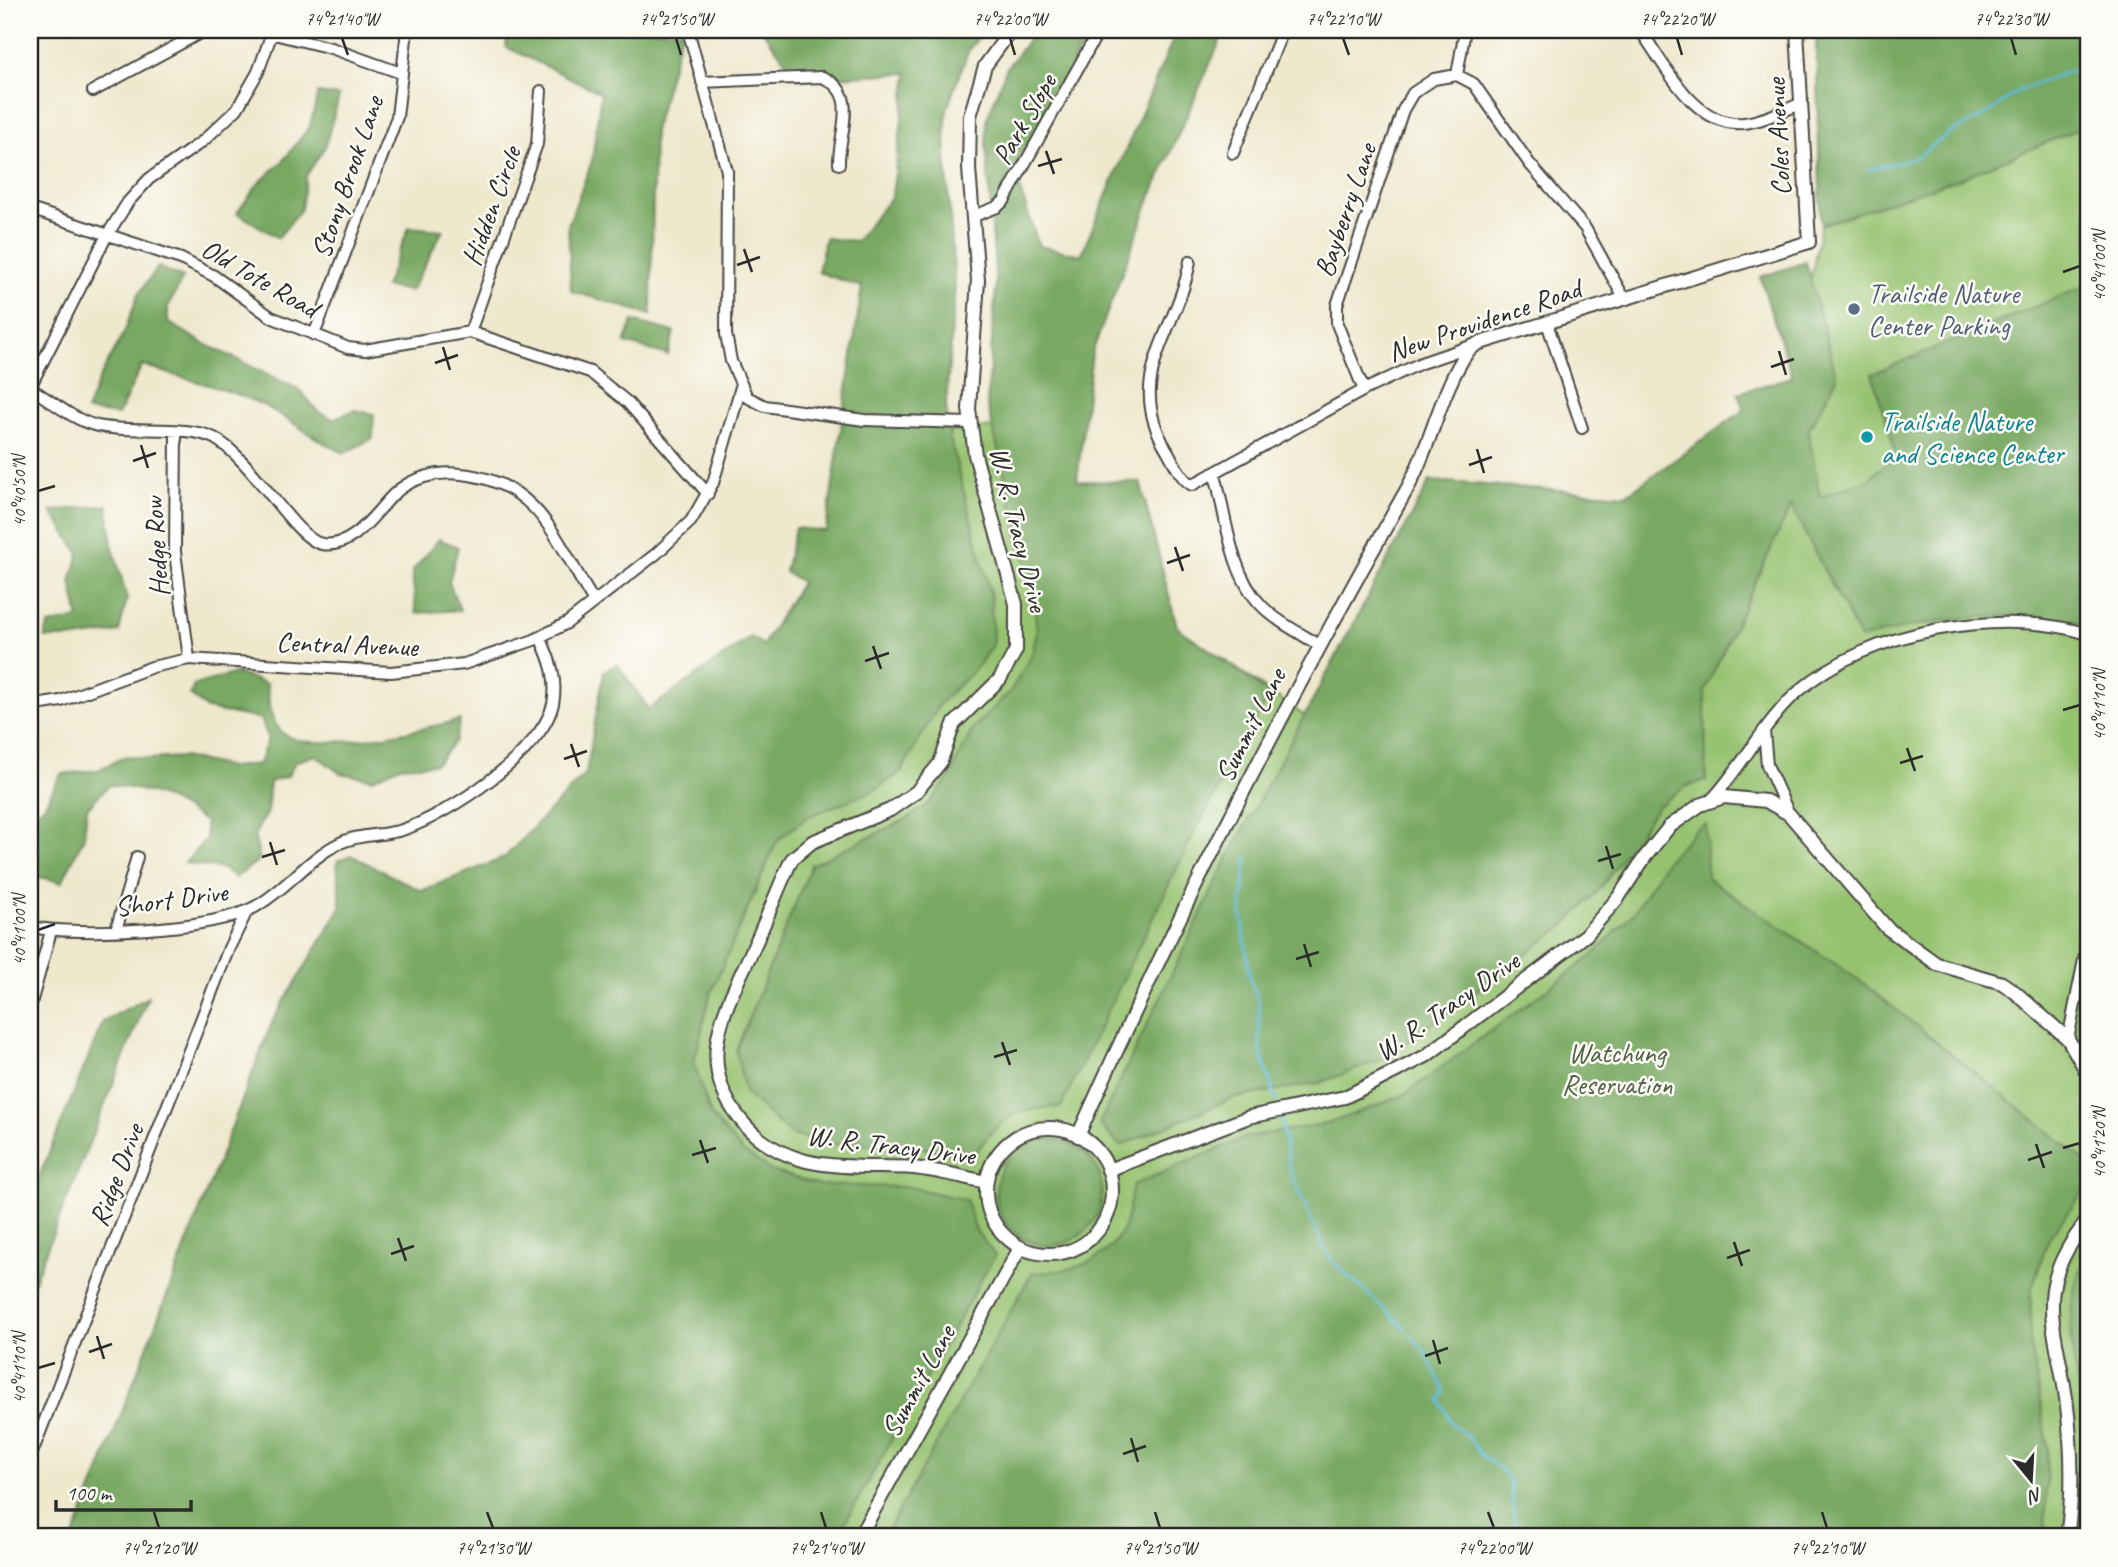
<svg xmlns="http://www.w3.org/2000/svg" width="2118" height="1567" font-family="Caveat,sans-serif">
	<rect width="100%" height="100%" fill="#fdfcf7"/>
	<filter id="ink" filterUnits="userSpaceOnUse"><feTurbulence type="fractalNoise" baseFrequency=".0143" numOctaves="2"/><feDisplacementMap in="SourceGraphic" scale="14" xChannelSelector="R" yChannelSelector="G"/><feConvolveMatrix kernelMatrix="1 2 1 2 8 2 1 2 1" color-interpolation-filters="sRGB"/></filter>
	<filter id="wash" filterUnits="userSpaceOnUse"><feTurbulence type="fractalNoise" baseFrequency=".00686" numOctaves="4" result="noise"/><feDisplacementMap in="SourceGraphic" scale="28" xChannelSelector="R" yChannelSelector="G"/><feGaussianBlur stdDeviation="1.57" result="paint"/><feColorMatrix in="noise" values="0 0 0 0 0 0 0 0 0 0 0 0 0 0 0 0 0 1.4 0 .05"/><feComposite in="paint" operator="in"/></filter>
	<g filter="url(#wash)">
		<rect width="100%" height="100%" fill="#eee8cd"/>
		<path fill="#96c270" stroke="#60764e" stroke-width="2" d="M1816,30H2088V1537H74L273,1020L421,891L504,858L763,645L802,581L826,531L842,424L949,432L993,427L1077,482H1140L1177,627L1305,716L1430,481L1626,495L1792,377L1821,225Z"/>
		<path fill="#78a862" stroke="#526a46" stroke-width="2" d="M508,30H682L654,131L651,315L571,291L568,225L592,161L601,93L506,47Z
			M762,30H985L969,49L947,109L945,142L955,285L946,406L950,439L991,596L993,644L978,666L940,703L901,772L875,790L807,817L777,841L710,995L694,1063L711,1116L742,1151L772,1171L818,1185L910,1187L966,1200L976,1231L995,1255L837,1537H74L273,1020L341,907L337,861L351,855L421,891L504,858L586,773L604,671L617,664L649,709L751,637L763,645L802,582L785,572L795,528L826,531L862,287L818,272L825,238L856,241L892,196L908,73L799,79Z
			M1036,30H1089L1053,106L1015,175L1039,246L1081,255L1177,30H1225L1151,196L1092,353L1077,481L1140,482L1177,627L1270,694L1192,837L1061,1107C1013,1109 998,1118 972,1159L914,1146L825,1144L790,1134L745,1093L736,1050L811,865L909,818L930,802L947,781L974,727L1010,692L1032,655L1037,632L1032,588L987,404L996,286L986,143L987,119L1006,69Z
			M1816,30H2088V125L1964,177L1821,225Z
			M318,93L339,96L325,147L306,176L301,209L278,238L237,213L258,184L283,161L310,126Z
			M409,227L443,230L411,291L385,287Z
			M1806,262L1837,378L1808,431L1820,497L1869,479L1896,454L1872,374L2088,285V624C2006,608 1940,617 1860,639L1791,506L1705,690L1706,780L1685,787L1658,806L1600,889L1564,926L1384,1059L1319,1083L1233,1098L1120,1146L1099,1124L1229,856L1430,481L1626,495L1744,410L1738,393L1792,377L1760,277Z
			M158,267L183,278L168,307V322L205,344L300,390L318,412L333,419L355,410L374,414L373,438L345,453C312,440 289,416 256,402C220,386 179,378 142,365L118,415L86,411L99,379L124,333L138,295Z
			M633,321L674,332L668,355L625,343Z
			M108,505L112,544L127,598L119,632L75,638H45L48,625L79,618L71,582L79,553L51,511Z
			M439,539L458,547L449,582L460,610L416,613L412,572Z
			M236,673L267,684C268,701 270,723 284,734C313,756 424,728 460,720L455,741L436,764L400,766L373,779L340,773L315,755L295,762L288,776L270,782L267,812L254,836L260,859L235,878L224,869L185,863L206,839L205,822C170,797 152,790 109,785L87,808L84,837L62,882L30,875V816L45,805L61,774L98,770L126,756L149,759L183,757L231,767L259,764L268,738L261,719L207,709L190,695L194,685Z
			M1706,824L1707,878L1859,980L2088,1163V1185L2049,1238L2031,1291L2030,1339L2048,1449L2045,1537H884L1032,1273C1068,1272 1104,1265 1123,1229C1129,1217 1130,1198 1133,1185L1246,1137L1330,1123L1404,1095L1592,956L1633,914L1666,861L1696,829Z
			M148,997L30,1291V1199L103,1022Z
			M996 1192a53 53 0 1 1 106 0a53 53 0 1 1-106 0Z
			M2088,1254V1439C2078,1379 2055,1310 2088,1254Z"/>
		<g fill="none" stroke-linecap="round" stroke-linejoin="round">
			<path stroke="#5dbcdc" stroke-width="2.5" d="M1868,170L1917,157L1948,134L1987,114L2018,91L2088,64
				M1247,858L1241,912L1250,978L1259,1003L1260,1051L1277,1102
				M1281,1117L1290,1170L1323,1246L1333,1262L1406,1329
				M1410,1335L1424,1350L1443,1388L1445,1393L1440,1400L1452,1424L1468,1437L1482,1456L1502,1470L1510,1481L1516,1537"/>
		</g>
	</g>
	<g filter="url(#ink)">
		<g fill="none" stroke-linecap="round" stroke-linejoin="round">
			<defs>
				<path id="minor" d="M258,30L331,48L401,73
					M688,30L727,171L726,334L731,361L747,397L765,406L864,420L969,423
					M1640,30C1665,64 1694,128 1744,123C1763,121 1782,111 1800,104
					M1457,75L1465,30
					M702,82L822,77C861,93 838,133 839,164
					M93,91L198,34L216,30
					M1233,153L1283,30
					M30,209L181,259L214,276L271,317L348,348L365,350L470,332L590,372L627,402L708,494
					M974,216L997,207L1004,201L1099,30
					M1190,261C1178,332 1122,377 1167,450C1174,462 1180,478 1192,485L1364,390L1421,363L1474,345
					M1547,323L1582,428
					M470,332L537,144L541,91
					M314,335L397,117L407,30
					M30,387L106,237L128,202L149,179L203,141L237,109L258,72L273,30
					M30,388C49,399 72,419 94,425C127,434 187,424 214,438C253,459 294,539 322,544C353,549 373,515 393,495C410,478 437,471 461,474C540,482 556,541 594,602
					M1364,390L1337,324V305L1403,110L1413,93L1434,79L1457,75L1474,84L1529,163L1585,228L1624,298
					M176,432L175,552L189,659
					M1215,474C1226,516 1230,573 1261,605C1277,622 1300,633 1319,645
					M30,706L61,701L152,667L189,659L391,672L464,664L534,640L567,623L656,554L691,521L713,483L741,387
					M1764,731L1767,765L1789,814
					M1712,799C1744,765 1764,721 1799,691C1867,630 2002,607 2088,634
					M30,927C81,936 210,931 255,907C286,890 308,858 340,843C358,834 382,836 402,830C448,815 542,753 553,704C558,679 550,659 540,637
					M116,930L137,857
					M30,1007L51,931
					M2068,1039L2088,940
					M30,1458L229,948L247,911"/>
				<path id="tertiary" d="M986 1191a63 63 0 1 1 126 0a63 63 0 1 1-126 0Z
					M1078,1136C1176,915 1287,701 1406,491C1430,449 1441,389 1468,351L1477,344L1809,242L1797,30
					M1108,1170L1249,1117L1345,1097L1426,1056L1586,935L1618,898L1645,857L1669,827L1700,805L1724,797L1766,801L1789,814L1887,928L1937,964L2002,983L2015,992L2068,1039L2088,1074
					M986,1182C962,1177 937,1170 913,1168C877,1166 841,1169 806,1161C780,1154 757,1141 740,1119C691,1058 729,1003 756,942C769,914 779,885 792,859L812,842L890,810L916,792L940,763L954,724L1000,679L1016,650V604L975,455L969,409L978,280L969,169L970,116L985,66L1011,30
					M859,1537L1020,1248
					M2067,1537C2074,1491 2072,1444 2066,1398C2055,1322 2032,1288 2088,1220"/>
			</defs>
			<use href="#minor" stroke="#484743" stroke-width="14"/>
			<use href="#tertiary" stroke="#484743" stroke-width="16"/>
			<use href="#minor" stroke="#fff" stroke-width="10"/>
			<use href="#tertiary" stroke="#fff" stroke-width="12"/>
		</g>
	</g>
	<path fill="none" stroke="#2b2b2b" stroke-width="2.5" d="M342,38L348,55M676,38L681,55M1010,38L1015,55M1343,38L1349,55M1677,38L1682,55M2011,38L2016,55M1046,151L1054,174M1038,166L1062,159M744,249L752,272M737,265L760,257M2063,272L2080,266M443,347L450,370M1779,351L1786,375M435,363L458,355M1771,367L1794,359M141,445L148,468M1477,449L1484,473M133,461L156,453M1469,465L1492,457M38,491L55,486M1175,547L1183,571M1167,563L1190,555M873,646L881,669M865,661L889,653M2063,710L2080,705M571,744L579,767M1907,748L1915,771M564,759L587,751M1900,763L1923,756M270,842L277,865M1606,846L1613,869M262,857L285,850M1598,861L1621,854M38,930L55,924M1304,944L1311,967M1296,959L1319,952M1002,1042L1010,1065M994,1057L1017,1050M700,1140L708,1163M2036,1144L2044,1168M2063,1148L2080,1143M692,1155L716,1148M2028,1160L2052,1152M398,1238L406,1261M1734,1242L1742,1266M391,1254L414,1246M1727,1258L1750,1250M97,1336L104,1359M1433,1340L1440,1364M89,1352L112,1344M1425,1356L1448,1348M38,1368L55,1363M1131,1438L1138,1462M1123,1454L1146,1446M154,1512L159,1528M487,1512L493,1528M821,1512L826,1528M1155,1512L1160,1528M1488,1512L1494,1528M1822,1512L1827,1528"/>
	<circle fill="#5c6f8a" stroke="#fdfcf7" stroke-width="2.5" cx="1854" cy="309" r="7"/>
	<circle fill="#0f9aa8" stroke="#fdfcf7" stroke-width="2.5" cx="1867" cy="437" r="7"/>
	<g text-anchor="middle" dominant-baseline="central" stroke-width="5" stroke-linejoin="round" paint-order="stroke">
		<g font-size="28" fill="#2b2b2b" stroke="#fdfcf7">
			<text transform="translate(1024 119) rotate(-60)">Park Slope</text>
			<text transform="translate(1778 137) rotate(-93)">Coles Avenue</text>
			<text transform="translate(347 177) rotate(-71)">Stony Brook Lane</text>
			<text transform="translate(491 206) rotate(-70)">Hidden Circle</text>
			<text transform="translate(1345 210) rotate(-71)">Bayberry Lane</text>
			<text transform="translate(260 278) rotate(30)">Old Tote Road</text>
			<text transform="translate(1484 320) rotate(-19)">New Providence Road</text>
			<text transform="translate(1019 529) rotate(76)">W. R. Tracy Drive</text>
			<text transform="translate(156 547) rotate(-94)">Hedge Row</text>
			<text transform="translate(347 644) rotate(2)">Central Avenue</text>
			<text transform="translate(1250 725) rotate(-63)">Summit Lane</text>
			<text transform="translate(171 899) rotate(-8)">Short Drive</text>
			<text transform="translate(1447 1006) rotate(-35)">W. R. Tracy Drive</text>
			<text transform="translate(891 1145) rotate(7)">W. R. Tracy Drive</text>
			<text transform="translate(116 1175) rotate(-69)">Ridge Drive</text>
			<text transform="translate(918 1381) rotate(-61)">Summit Lane</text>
		</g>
		<g font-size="28" fill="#4e5e75" stroke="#fdfcf7" text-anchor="start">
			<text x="1868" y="293">Trailside Nature<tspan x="1868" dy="32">Center Parking</tspan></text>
		</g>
		<g font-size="28" fill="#0d838f" stroke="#fdfcf7" text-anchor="start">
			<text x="1881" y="421">Trailside Nature<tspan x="1881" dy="32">and Science Center</tspan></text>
		</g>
		<g font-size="28" fill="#506043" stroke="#fdfcf7">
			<text x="1617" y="1052">Watchung<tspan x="1617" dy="32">Reservation</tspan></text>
		</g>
	</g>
	<rect width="2118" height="1567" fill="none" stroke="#fdfcf7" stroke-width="77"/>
	<g transform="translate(2031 1480) rotate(162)" stroke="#fdfcf7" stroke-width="5" paint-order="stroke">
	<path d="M0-5L12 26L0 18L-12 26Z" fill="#2b2b2b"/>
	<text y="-10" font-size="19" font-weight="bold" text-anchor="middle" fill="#2b2b2b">N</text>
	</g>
	<path d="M56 1500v10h135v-10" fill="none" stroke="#2b2b2b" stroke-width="3.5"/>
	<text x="66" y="1500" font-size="21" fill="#2b2b2b" stroke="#fdfcf7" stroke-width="5" paint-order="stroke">100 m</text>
	<rect x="38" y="38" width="2042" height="1490" fill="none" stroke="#2b2b2b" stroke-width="2.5"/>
	<g font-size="18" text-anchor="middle" fill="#2b2b2b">
		<text x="342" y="25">74°21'40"W</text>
		<text x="676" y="25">74°21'50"W</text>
		<text x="1010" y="25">74°22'00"W</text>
		<text x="1343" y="25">74°22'10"W</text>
		<text x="1677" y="25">74°22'20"W</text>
		<text x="2011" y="25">74°22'30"W</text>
		<text transform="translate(2099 266) rotate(-90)" y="6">40°41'00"N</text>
		<text transform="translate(19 491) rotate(-90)" y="6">40°40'50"N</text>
		<text transform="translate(2099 705) rotate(-90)" y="6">40°41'10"N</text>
		<text transform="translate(19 930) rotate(-90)" y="6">40°41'00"N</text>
		<text transform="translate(2099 1143) rotate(-90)" y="6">40°41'20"N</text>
		<text transform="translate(19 1368) rotate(-90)" y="6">40°41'10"N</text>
		<text x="159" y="1554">74°21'20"W</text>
		<text x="493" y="1554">74°21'30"W</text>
		<text x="826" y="1554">74°21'40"W</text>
		<text x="1160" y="1554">74°21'50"W</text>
		<text x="1494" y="1554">74°22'00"W</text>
		<text x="1827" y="1554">74°22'10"W</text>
	</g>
</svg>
